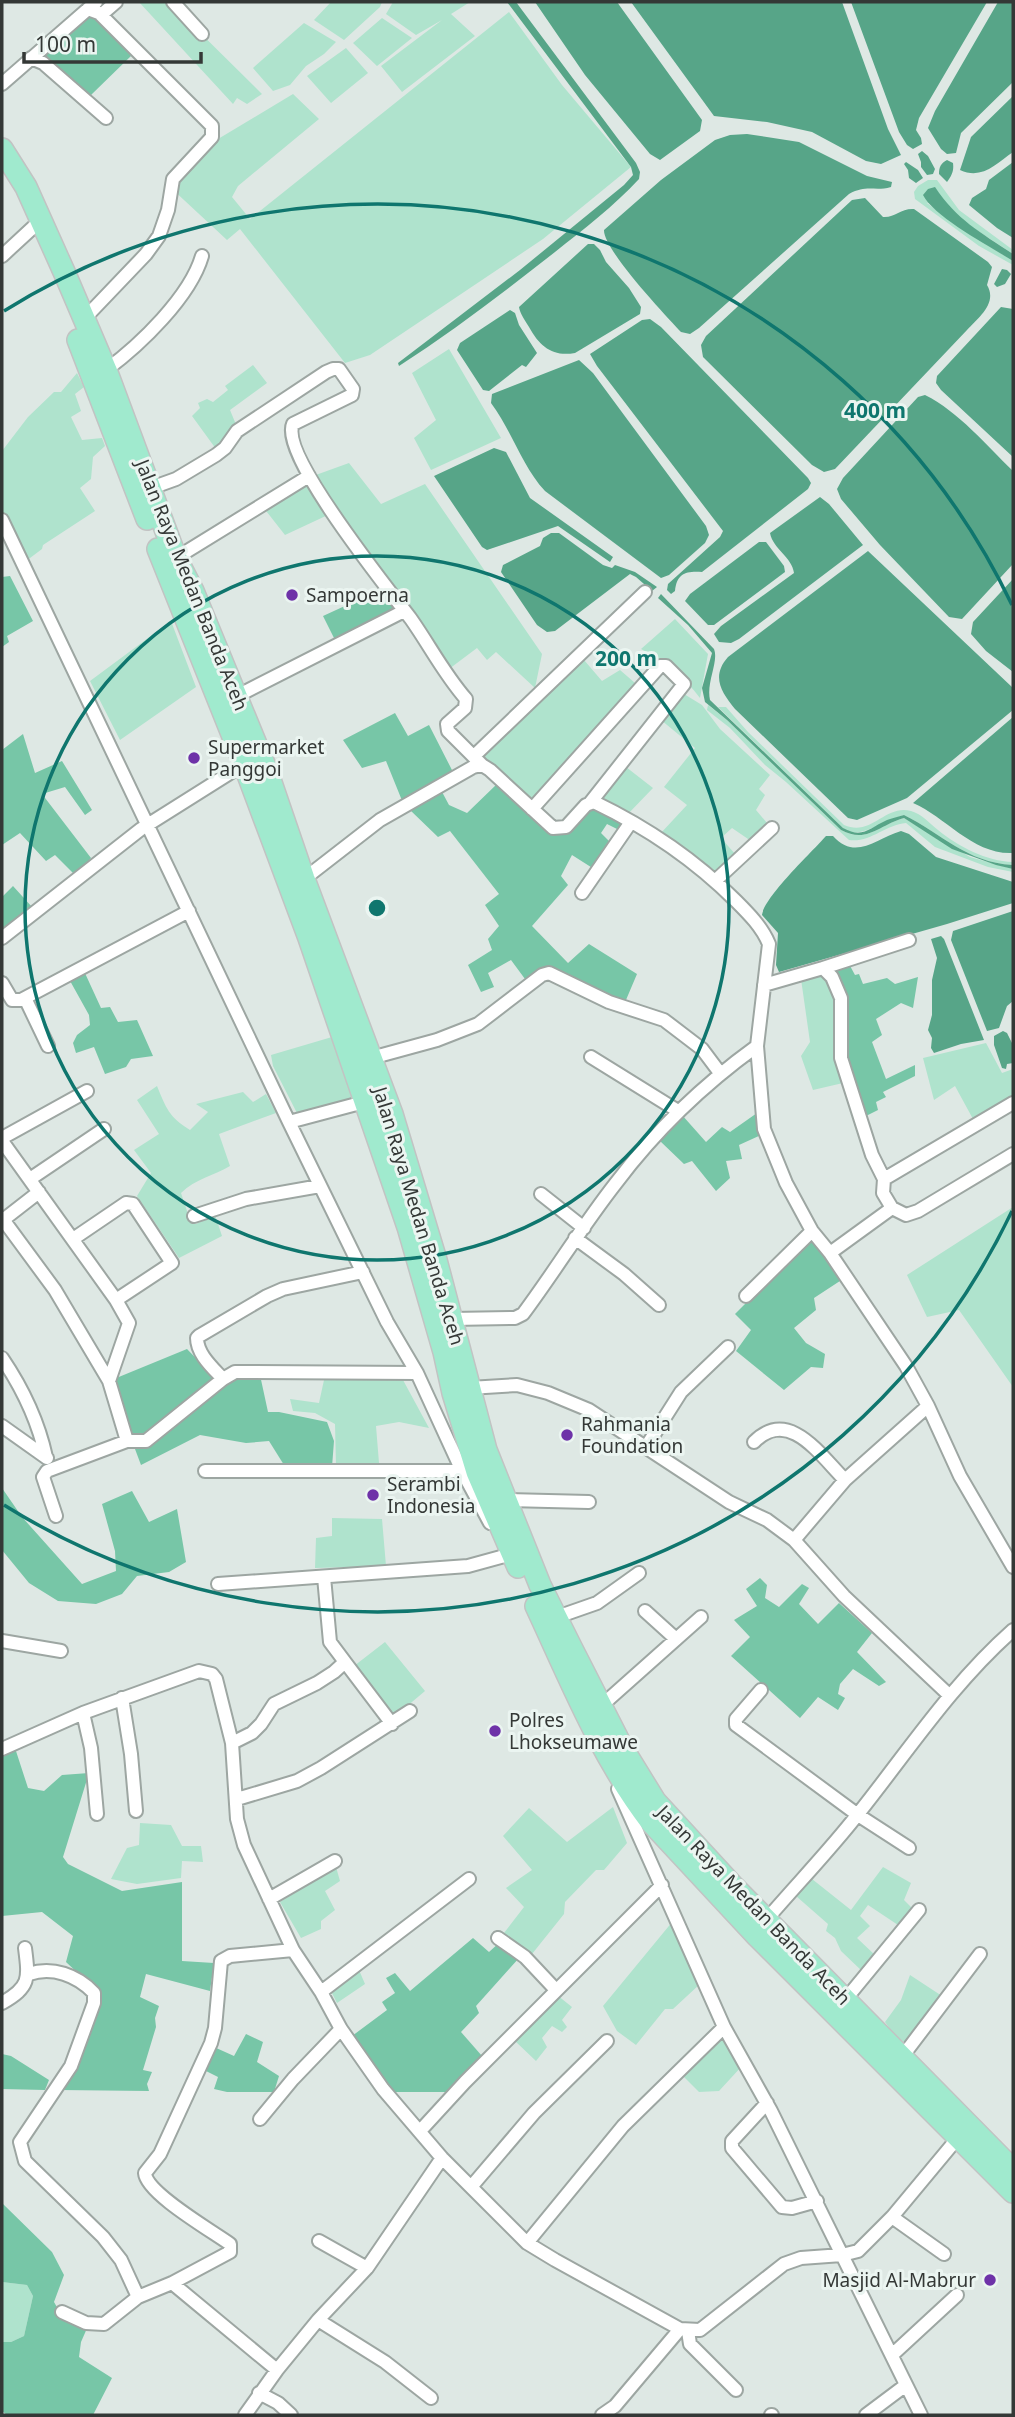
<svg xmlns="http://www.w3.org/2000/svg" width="1015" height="2417" font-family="'Noto Sans',sans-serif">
	<rect width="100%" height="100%" fill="#dee8e4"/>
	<path fill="#afe3cd" d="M139,2H169L262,94L247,104L237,98L233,104Z
		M331,2H382L380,7L344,40L314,20Z
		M393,2H470L451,14L475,36L402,92L381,66L442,20L416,35L386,14Z
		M509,12L562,85L631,167L543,239L370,355L345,363L240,229L227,240L170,187L198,151L293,94L319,119L238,186L232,197L250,219Z
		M382,18L412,38L377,66L353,43Z
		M304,23L336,42L324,54L306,66L290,85L273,91L253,68Z
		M346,48L368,73L331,103L307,76Z
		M928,180H937L959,210L1013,250V254L963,221L942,198L927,203L958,226L1013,261V265L979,246L915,199L914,192L918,186Z
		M449,349L501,438L431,470L414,438L436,420L412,373Z
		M253,365L267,383L230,410L237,427L216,449L192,416L200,408L198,403L207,399L213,402L228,390L225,386Z
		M77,373L84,387L75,394L81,411L71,417L82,440L102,438L105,446L93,457L91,479L80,488L95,511L43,545L42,549L26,561L2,511V451L28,417L54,392H61Z
		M349,463L381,504L425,484L542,654L535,688L496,652L487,660L477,648L449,669L313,476Z
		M308,480L330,514L285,535L263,507Z
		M675,619L708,654L700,698C683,676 666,662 641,649Z
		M171,621L196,687L120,740L90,681Z
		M584,660L602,681L620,670L635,683L531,804L482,758Z
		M684,694L702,705L720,729L770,775L759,789L765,795L756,810L767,823L751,841L732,828L721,838L736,855L714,876L660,834L687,805L664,787L695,748L661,720Z
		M708,705L727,720L841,830C867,844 879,825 904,818L970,857L1013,869V872L988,867L935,847L906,823C885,825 870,843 849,840L786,782L765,765L730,728L707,710Z
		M718,707H726L748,732L844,825C872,837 885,804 911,811C922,814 929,823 938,830C959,847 986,861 1013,862V865C965,862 943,834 904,815C886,820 871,832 852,833L843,828Z
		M626,767L653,788L626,816L599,799Z
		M823,971C842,1005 840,1045 843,1083L813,1090L801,1056L810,1042L801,979Z
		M332,1037L356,1102L299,1117L273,1066L271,1055Z
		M986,1043L1002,1073L1013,1069V1097L973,1119L955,1086L934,1100L923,1058Z
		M157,1086C166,1108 169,1117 190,1130L208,1112L196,1104L243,1092L253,1102L266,1094L276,1113L219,1134L230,1166C213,1176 195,1179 181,1193L189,1217L196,1224L215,1215L222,1236L179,1258L137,1196L151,1173L134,1150L159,1134L137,1100Z
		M1013,1207V1387L959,1310L927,1317L907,1275Z
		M324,1380H403L429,1428L399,1422L376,1426L379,1463L336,1466L335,1424L315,1413L293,1411L290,1399L319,1403Z
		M332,1518L382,1519L386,1566L315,1568L316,1538L332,1536Z
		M385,1642L425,1691L393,1718L354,1666Z
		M613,1807L627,1843L604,1870H596L565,1902L564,1914L532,1954L504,1933L524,1907L506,1888L532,1870L503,1836L529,1808L567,1842Z
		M140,1823L171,1825L182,1846H201L203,1862L182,1861L181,1878L137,1884L111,1879L127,1848L139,1845Z
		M336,1867L340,1881L325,1891L335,1910L321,1921V1929L301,1938L280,1902Z
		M883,1867L911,1883L904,1900L914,1910L901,1927L868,1905L860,1916L870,1926L857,1938L876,1956L863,1972L841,1951L835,1938L826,1931L828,1924L796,1896L812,1879L851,1910Z
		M673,1921L700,1984L673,2009H665L636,2045L617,2031L603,2006Z
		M359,1970L365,1984L337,2003L331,1991Z
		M910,1975L942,1996L907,2044L895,2036L885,2022L901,2000Z
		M557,1995L572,2007L562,2020L567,2027L562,2032L552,2026L542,2038L547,2047L536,2061L515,2041Z
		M722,2033L742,2066L719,2091L699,2092L681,2074Z
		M2,2282L27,2285L33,2296L24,2336L11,2342H2Z"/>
	<path fill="#77c6a7" d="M94,11L131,56L91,95L40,55Z
		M10,576L33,621L7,636L9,642L2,647V577Z
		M384,588L396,610L336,642L323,616Z
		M395,713L408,736L429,725L453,772L403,803L386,761L362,768L343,740Z
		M23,734L35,773L62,761L92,810L85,815L65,787L42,794L91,858L76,876L55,855L46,861L20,833L2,845V750Z
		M497,784L517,802L561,834L592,806L624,821L619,830L607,824L601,833L611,843L594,869L572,855L561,876L568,885L532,926L568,963L589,944L637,974L623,1007L545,968L525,979L511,960L488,973L494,987L481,992L468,965L492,950L488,939L499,926L485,905L499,894L450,831L438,837L410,810L441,790L449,805L467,813Z
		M13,886L32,907L2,931V897Z
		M849,964L855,975L859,974L863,984L887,978L895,984L918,977L913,1008L901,1003L876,1019L882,1035L872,1042L886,1079L915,1065V1076L883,1092L886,1097L876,1102L878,1110L862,1118L845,1062L834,971Z
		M84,971L101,1008L110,1007L118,1022L137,1020L153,1056L131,1059L126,1067L105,1074L94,1047L76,1053L73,1043L77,1035L90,1025L89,1015L69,979Z
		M757,1113L761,1135L739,1145L742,1159L726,1161L730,1178L716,1191L692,1161L684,1164L660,1141L682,1115L706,1142L722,1127L730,1132Z
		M810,1239L843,1279L814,1298L816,1310L794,1328L806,1343L825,1354L823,1368L811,1367L784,1390L736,1351L751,1330L735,1314Z
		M187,1349L215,1378L144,1435H131L109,1381Z
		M237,1375H260L268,1412H279L327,1422L334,1441L332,1467L284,1465L269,1441L246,1443L200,1435L141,1465L135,1449L153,1443Z
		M2,1488L22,1517L82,1584L116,1571L115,1551L102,1504L132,1491L149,1522L177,1509L186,1562L169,1572L137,1576L122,1594L96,1604L58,1601L29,1583L2,1550Z
		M760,1578L767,1585L765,1598L779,1607L802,1584L809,1588L799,1604L818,1624L839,1603L872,1633L857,1652L886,1682L879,1686L853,1669L840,1684L838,1694L845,1698L838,1710L818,1697L800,1718L731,1656L750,1637L734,1620L757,1606L746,1589Z
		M15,1748L28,1788L44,1791L62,1775L89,1773L63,1857L68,1864L122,1891L182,1882V1961L214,1963L210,1991L146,1974L140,1997L159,2006L155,2018L156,2027L143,2070L152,2072L147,2084L149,2091L60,2090L90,2034L102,1996L66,1962L73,1936L42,1912L2,1916V1756Z
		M473,1938L489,1952L499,1943L519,1958L476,2006L479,2013L461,2032L482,2056L449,2092H391L352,2036L387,2010L382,2002L395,1993L386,1978L395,1973L410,1991Z
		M246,2034L263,2042L257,2062L279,2076L274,2092H227L214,2089L218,2077L204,2070L214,2047L234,2056Z
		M2,2054L11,2056L49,2080L45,2090L2,2089Z
		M2,2203L52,2252L64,2275L54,2302L62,2316L88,2326L81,2342L79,2357L112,2378L93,2415H7L2,2411V2342H11L24,2336L33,2296L27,2285L2,2282Z"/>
	<path fill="#57a588" d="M507,2H516L636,163L640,172L639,179C614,206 584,229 555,252C504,292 453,331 399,366L398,363L520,270L624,185L633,175L631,167Z
		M535,2H617L702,120L700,131L660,160L650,154L585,75Z
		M631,2H842L888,129L901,155L881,164L866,161L812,132L767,122L714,116Z
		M851,2H987L919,118L916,130L921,138L922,144L913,149L907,145L899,132Z
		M998,2H1013V82L961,133L956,153L947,154L941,149L928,128L935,111Z
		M1013,96V152C996,164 982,180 960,170L971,137Z
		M747,134L799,142L867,176L892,182L891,187C874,192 868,184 849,194L699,328L690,334L681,332C665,315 603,249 604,230L661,180L715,140L730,135Z
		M922,151L928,156L935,169L933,174L927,175L921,167V162L918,154Z
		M947,160L953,163C954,171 952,175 947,182L939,174C939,167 941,163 947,160Z
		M906,162L918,170L923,178L916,183L909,178L908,170L904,164Z
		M1013,162V238L997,228L969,205L972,198L986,189L989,180Z
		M935,187C957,220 980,232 1013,254V261C991,247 934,217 923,195L928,189Z
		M865,198L883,217C895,218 901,208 914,209L988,262L992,267L987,285C998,303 978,318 967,330L835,469L824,472L812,465L703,357L701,345L706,336L852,200Z
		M588,244H594L600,250L606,262L629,288L641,307L640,314L575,353C553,357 540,347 529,327C525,320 520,314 519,307Z
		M1002,269L1007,270L1011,274L1005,284L997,287L994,284Z
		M1001,307L1013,309V457L941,390L936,383L937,376Z
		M510,310L515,313L519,325L537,353L526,367L522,365L489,391L483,390L457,350L460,343Z
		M650,319L661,327L808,478L811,483L808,489L702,572C686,571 677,573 675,591L671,594L667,590L668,584L720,537L723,531L597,366L590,354L642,320Z
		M579,360L593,373L706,526L709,535L705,543L669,575L661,578L545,491C522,466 512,431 491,403L492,394Z
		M925,395C959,412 986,445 1013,471V564L962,619L949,617L880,545L841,499L837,489L843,478L918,397Z
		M494,448L506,452L530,498L613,557L610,562L558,526L487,550L482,547L434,476Z
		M820,497L829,504L863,545L739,639L731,643L719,642L714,634L721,626L794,573C792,557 773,549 770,533Z
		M551,533H559L603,565L612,568L615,565L635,572L657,587L652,591L636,577L630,574L555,631L547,632L537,625L501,572L503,565L540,546L543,538Z
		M759,542H766L784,566L785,572L714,625H708L685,601L690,594Z
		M868,551L1013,688V710L907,798L857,820L848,818L735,709C721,692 711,676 728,657Z
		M1013,579V672L986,651L971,634L973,622Z
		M661,594L714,649C719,662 706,682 710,700L843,828C863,839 869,828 887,820C892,818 898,817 904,815C943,834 965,862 1013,865V869L996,865L952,849L904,818C879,825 867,844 841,830L727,720L705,702L702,688L712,653L688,625L658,598Z
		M1013,717V853C973,855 946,817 913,803Z
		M901,831L909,834L936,857L1013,882V903L947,924L779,972L776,965L778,933L762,915C764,897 812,852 826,836H833C856,861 875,839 901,831Z
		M1013,911V1001L1007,1006L999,1028L987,1031L951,940L953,931Z
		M941,936L944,939L984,1040L961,1044L934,1053L931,1048L932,1038L928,1030L932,1015V980L937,958L931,939Z
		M1003,1031L1007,1033L1013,1045V1063L1007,1064L1006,1069L1002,1068L994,1045V1036Z"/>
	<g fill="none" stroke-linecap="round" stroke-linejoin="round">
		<defs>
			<path id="minor" d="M173,2L202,34
				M101,15L116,2
				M31,58L43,63L106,118
				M2,84L96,2
				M2,256L41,220
				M83,320L146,254L159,236L168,210L173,179L212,137V126L99,13L88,9
				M106,370C140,345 190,297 202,256
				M151,488L176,479L216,455L225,448L237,431L326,372L333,369H339L353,389L352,395L293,424C279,454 389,590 411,619C430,646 444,674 466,699L465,708L447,724L448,731L482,765
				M2,520L289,1122L387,1322L417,1373L462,1471L490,1523
				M176,558L309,476
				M237,696L404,611
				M474,756L645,592
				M532,809L660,666H666L684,684L590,803
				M304,879L380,820L473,767L482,765L490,770L553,828L566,827L586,805L594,802C646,827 695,860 736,901C749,914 762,927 769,944L757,1046L764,1129L786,1183L812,1231L830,1253L906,1366L928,1406L960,1476L1013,1567
				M715,881L772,828
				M582,893L631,822
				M2,938L141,829L249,761
				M823,968L909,940
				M2,983L12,1000H21L189,911
				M764,985L823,968L832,977L841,998V1058L872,1155L884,1179L883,1193L892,1208
				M25,998L48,1046
				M591,1057L678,1111
				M371,1058L437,1040L478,1024L542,975L549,973L609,1002L664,1020L702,1049L720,1073
				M289,1122L368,1101
				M2,1138L87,1091
				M2,1141L116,1300L129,1323L109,1381
				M30,1179L104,1129
				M884,1179L1013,1103
				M541,1194L584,1228
				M194,1216L246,1199L320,1186
				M2,1218L55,1290L109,1381L127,1441
				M3,1220L39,1192
				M575,1238L624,1274L659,1305
				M73,1239L126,1203L133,1204L172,1263L116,1300
				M830,1253L892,1208L906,1215L918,1211L1013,1154
				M746,1296L812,1231
				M452,1319L515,1318L523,1314C555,1271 583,1225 616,1183C656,1130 703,1085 757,1046
				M2,1358C23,1389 38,1420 46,1457
				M223,1379C212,1367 197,1354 197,1338L199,1336L267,1296L283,1289L363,1272
				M469,1388L517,1385L548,1393L589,1410L729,1502L767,1520L794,1540L844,1596L949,1695
				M2,1426L47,1458
				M754,1442C789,1407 820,1455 845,1480
				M646,1447L681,1392L728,1347
				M205,1471H467
				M505,1500L589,1502
				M56,1516L43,1477L47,1471L127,1441H146L223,1379L235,1372L417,1373
				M794,1540L845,1480L928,1406
				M218,1584L468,1566L512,1554
				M645,1611L676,1639
				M551,1621L557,1617L597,1603L639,1573
				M2,1641L61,1651
				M345,1662L392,1724
				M761,1690L736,1719V1725L858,1815L909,1848
				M122,1698L131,1754L136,1811
				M601,1706L701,1617
				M83,1713L91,1748L97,1814
				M232,1743L252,1733L261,1724L274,1704L317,1683L334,1672L345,1662L330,1642L324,1577
				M2,1749L83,1713L199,1671L212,1674L216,1679L232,1743L237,1819L244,1845L293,1950L321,1992L341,2029L383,2089L442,2158L527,2243L555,2260L680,2329L700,2330L784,2264L801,2258L842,2255L858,2251L892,2217L961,2134
				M618,1789L724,2027L771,2111L921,2415
				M237,1799L297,1781L321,1768L410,1711
				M269,1899L335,1861
				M767,1919C797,1884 830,1850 858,1814C909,1750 952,1684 1013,1630
				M498,1938L525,1957L556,1990
				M29,1974C52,1966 77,1975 94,1993V2003L71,2066L20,2142L25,2161L103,2237L121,2260L138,2297
				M321,1992L469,1879
				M845,2000L919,1910
				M2,2003C30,1987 29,1979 25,1948
				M902,2057L980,1954
				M767,2103L732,2141V2148L782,2207L792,2208L817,2201
				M260,2119L293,2079L341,2029
				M420,2131L465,2082L662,1885
				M471,2187L534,2113L607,2041
				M892,2217L944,2254
				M319,2241L367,2268
				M527,2243L623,2126L724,2027
				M172,2283L277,2370
				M62,2312L86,2323L104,2324L138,2297L172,2283L230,2252V2244C212,2231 146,2193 145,2173L160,2154L211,2043L215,2028L221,1961L230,1956L293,1950
				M318,2320L385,2362L431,2398
				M688,2331L690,2344L736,2390
				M892,2355L957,2295
				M259,2393L278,2403L291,2415
				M245,2415L277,2370L318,2320L367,2268L442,2158
				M602,2415L615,2406L680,2329
				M771,2415H772
				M866,2415L906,2385"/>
			<path id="trunk" d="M2,149L26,187L65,274L106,370L176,558L193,591L267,771L304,879L392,1114L436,1260L486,1450L540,1585L571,1647L623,1749L655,1801L734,1887L1013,2170
				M78,340L147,519
				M158,549L244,764L309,938L408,1227L444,1352L453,1393L477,1472L518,1567
				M536,1606C570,1679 601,1757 651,1822L757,1936L1013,2192"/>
		</defs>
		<use href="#minor" stroke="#9da6a2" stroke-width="16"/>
		<use href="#trunk" stroke="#c2c3c3" stroke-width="24"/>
		<use href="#minor" stroke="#fff" stroke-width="12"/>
		<use href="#trunk" stroke="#a0eace" stroke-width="21"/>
	</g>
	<g fill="none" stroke="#0f766e" stroke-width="3.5">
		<circle cx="377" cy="908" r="352"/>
		<path d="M1012 1211A704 704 0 0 1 4 1505M4 311A704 704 0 0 1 1012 605"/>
	</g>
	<g fill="#6e32a8" stroke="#ebf5f1" stroke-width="2.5">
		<circle cx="292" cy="595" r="7"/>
		<circle cx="194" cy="758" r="7"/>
		<circle cx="567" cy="1435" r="7"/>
		<circle cx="373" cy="1495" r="7"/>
		<circle cx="495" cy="1731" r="7"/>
		<circle cx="990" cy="2280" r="7"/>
	</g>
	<g text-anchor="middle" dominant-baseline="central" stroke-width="6" stroke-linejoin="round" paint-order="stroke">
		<g font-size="19" fill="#343836" stroke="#ebf5f1">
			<text transform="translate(192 585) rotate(68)">Jalan Raya Medan Banda Aceh</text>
			<text transform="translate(419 1216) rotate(73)">Jalan Raya Medan Banda Aceh</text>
			<text transform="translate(754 1905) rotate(46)">Jalan Raya Medan Banda Aceh</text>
		</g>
		<g font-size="19" fill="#343836" stroke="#ebf5f1" text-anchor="start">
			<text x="306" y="595">Sampoerna</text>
			<text x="208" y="747">Supermarket<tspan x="208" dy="22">Panggoi</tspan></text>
			<text x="581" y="1424">Rahmania<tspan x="581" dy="22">Foundation</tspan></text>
			<text x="387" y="1484">Serambi<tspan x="387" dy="22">Indonesia</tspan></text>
			<text x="509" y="1720">Polres<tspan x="509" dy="22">Lhokseumawe</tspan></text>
			<text x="976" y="2280" text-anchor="end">Masjid Al-Mabrur</text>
		</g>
	</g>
	<circle cx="377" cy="908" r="10" fill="#0f766e" stroke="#ebf5f1" stroke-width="3.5"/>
	<g font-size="21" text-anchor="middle" font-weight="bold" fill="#0f766e" stroke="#ebf5f1" stroke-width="6" stroke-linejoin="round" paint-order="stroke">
		<text x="875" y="418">400 m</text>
		<text x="626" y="666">200 m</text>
	</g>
	<rect width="1015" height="2417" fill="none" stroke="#343836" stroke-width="7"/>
	<path d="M24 52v10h177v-10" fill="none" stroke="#343836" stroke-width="3.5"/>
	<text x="35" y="52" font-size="21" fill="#343836" stroke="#ebf5f1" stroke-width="5" paint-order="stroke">100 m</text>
</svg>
